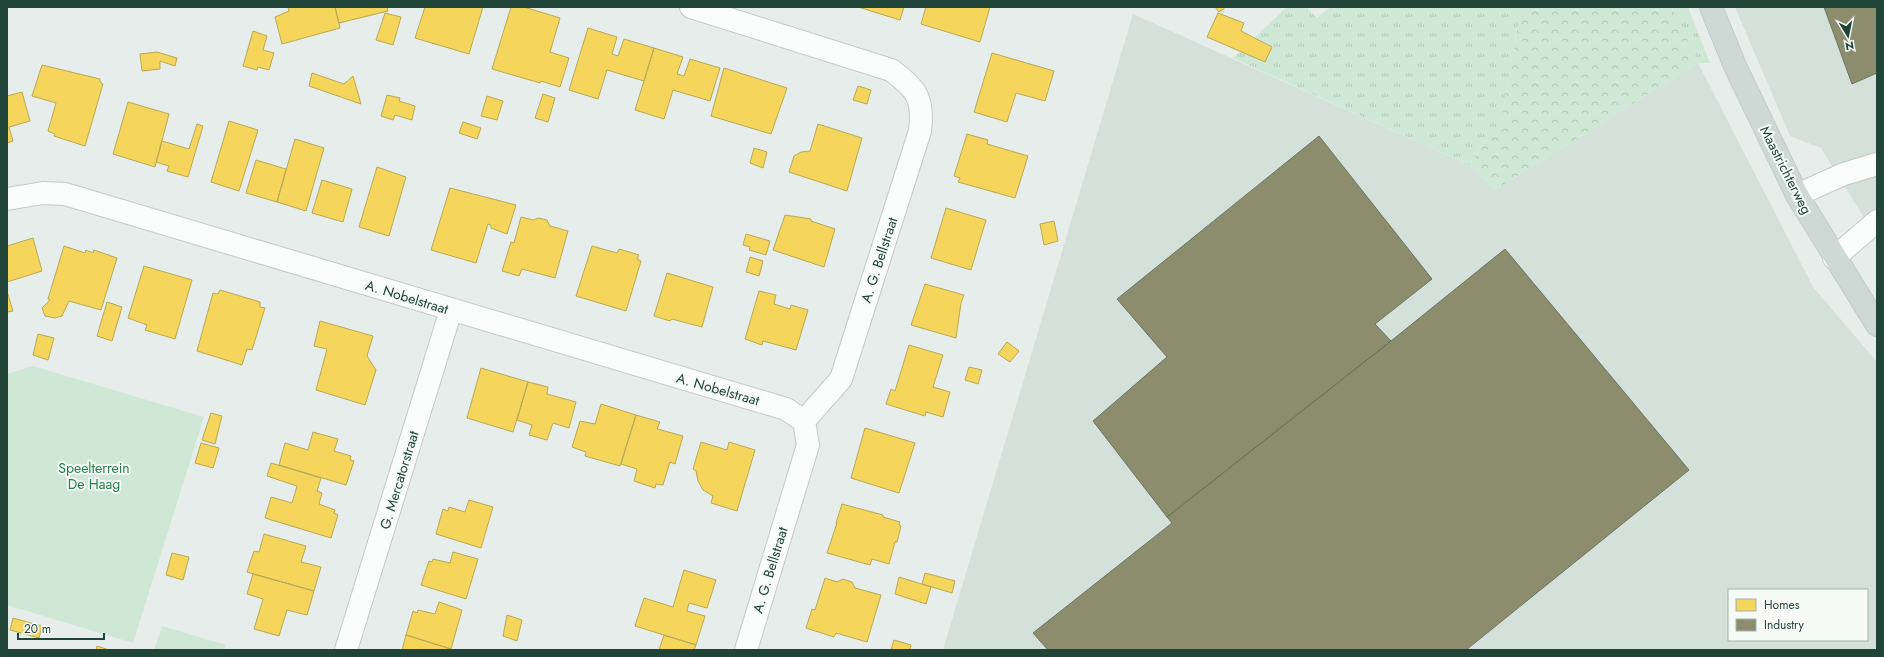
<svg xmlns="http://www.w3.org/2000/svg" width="1884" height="657" font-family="Jost,sans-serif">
	<defs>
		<pattern id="grass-tufts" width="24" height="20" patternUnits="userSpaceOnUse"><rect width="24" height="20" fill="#cfe8d5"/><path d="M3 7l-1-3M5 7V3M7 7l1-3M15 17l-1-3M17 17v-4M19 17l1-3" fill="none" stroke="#b1c8b8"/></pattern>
		<pattern id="forest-crowns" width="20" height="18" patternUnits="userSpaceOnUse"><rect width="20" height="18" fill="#cfe8d5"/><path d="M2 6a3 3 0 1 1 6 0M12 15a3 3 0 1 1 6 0" fill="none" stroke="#b1c8b8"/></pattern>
	</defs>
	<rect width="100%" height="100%" fill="#e7edea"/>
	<path fill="#d4e0da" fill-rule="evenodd" d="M1735,7H1877V239L1821,148L1790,136Z
		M1133,14L1469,165L1495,190L1698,63L1813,287L1877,362V650H943ZM1729,590H1867V640H1729Z"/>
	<path fill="url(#grass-tufts)" d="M1287,7H1306L1317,18L1330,7H1521L1501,122L1490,134L1469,165L1233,58Z
		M1672,7H1688L1710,63H1698Z"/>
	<path fill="url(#forest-crowns)" d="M1521,7H1672L1698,63L1495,190L1469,165L1490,134L1501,122Z"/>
	<path fill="#cfe8d5" d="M33,366L204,417L133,643L7,605V374Z
		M162,626L226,645L224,650H154Z"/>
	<path fill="#f6d55c" stroke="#b6aa52" d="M288,7H335L340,28L282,44L275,17L289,11Z
		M335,7H387L388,11L339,23Z
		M425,7H483L469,54L415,38Z
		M511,7H524L560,18L550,52L569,58L560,87L541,81L540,83L492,69Z
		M858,7H904L900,20Z
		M926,7H990L980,42L921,24Z
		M1215,7H1226L1219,12Z
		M385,13L401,17L393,45L376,40Z
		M1218,13L1244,23L1241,31L1272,47L1265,62L1207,37Z
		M588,28L617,37L612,54L618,56L624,39L654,48L644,81L607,70L598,99L569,90Z
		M253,31L267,36L263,50L274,53L269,70L258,67L257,70L243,66Z
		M654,48L683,57L677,74L684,76L690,59L720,68L710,101L673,90L664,119L635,110Z
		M157,52L177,58L175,66L160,61V69L142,71L140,54Z
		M992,53L1054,71L1045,101L1016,93L1007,122L974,112Z
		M42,65L100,79V82L103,84L85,146L54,136L55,134L48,131L56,103L32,96Z
		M724,68L787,88L771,134L711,116Z
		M312,73L344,84L353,76L361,104L309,86Z
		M858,86L871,90L867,104L853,100Z
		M22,92L30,121L9,127L13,141L7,143V96Z
		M543,94L555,98L548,122L535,118Z
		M387,95L400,98L399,101L415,106L412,120L395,115L393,120L381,116Z
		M487,96L503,101L497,120L481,116Z
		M128,102L169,114L155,167L113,154Z
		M229,121L258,130L239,191L211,182Z
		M463,122L481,128L477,139L459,133Z
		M197,124L203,126L188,177L167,171L169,166L156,162L162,141L189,149Z
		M818,124L862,138L847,191L789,172L794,156L801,152L810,151Z
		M967,134L988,140L987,144L1028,156L1015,198L958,182L960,178L954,176Z
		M295,139L324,148L306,211L277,202Z
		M754,148L767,152L763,168L750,163Z
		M256,160L286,169L277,202L246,193Z
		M377,167L406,177L389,236L359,227Z
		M322,180L352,189L343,222L312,213Z
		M450,188L516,205L507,234L491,228V225L488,224L476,263L431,250Z
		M946,208L986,220L971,270L931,258Z
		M785,215L811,219V221L835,229L824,267L773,250Z
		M521,217L533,220L538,218L547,220L550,226L568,231L555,278L522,269L519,276L502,271L511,242L514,243Z
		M1054,221L1058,241L1044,245L1040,224Z
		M746,234L770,241L766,255L749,250L750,247L743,245Z
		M33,238L42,271L7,282V246Z
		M64,246L85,253L86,250L93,253L94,250L117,258L101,310L69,301L62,316L55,318L45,316L42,308L50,300L48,299Z
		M592,246L617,253L619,249L639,255L637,259L641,261L626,311L576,296Z
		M750,257L763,261L759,276L746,272Z
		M144,266L192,280L175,339L145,330L147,325L128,318Z
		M667,273L713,287L702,327L672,319L670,321L654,316Z
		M925,284L964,295L961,303L956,338L911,325Z
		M220,290L260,302V307L265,308L252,350L247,349L242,365L197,351L213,293L218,294Z
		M7,291L13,311L7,312Z
		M759,291L776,295L774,304L790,309L791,305L808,310L796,350L763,341L762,345L745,339Z
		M107,302L122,307L112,341L97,336Z
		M320,321L373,336L367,356L376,370L365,405L316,390L327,349L314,346Z
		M38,334L54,338L48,360L33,355Z
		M1007,342L1019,351L1010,362L998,354Z
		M909,345L943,355L933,387L950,392L943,417L926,412L925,416L886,404L891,389L895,391Z
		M969,367L982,370L978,384L965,380Z
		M481,368L528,382L513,432L467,418Z
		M528,382L548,387L547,394L576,402L569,428L553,423L547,440L529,435L532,425L517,420Z
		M601,404L636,415L620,466L585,456L586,452L572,447L580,421L595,424Z
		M211,413L222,416L215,444L202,440Z
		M636,415L660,422L657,429L683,436L675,464L670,462L663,485L656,484L655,488L634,481L637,469L621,464Z
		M865,428L915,443L899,493L851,478Z
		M313,432L338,439L334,451L351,456L350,460L354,461L346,485L279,465L285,443L308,450Z
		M701,442L727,450L729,442L755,450L737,511L711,503L713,496L703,490L698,481L696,471L693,469Z
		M201,443L219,448L213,468L195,463Z
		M271,463L321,478L317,491L322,493L319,504L335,510L334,513L338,515L331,538L265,518L271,497L292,503L297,486L267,476Z
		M469,500L493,507L481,548L436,534L443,509L448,511L449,507L465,512Z
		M842,504L883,515V517L900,522L899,525L901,526L897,542H895L889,564L872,559L870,565L827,553L837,523H836Z
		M264,534L306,546L301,562L321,567L314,591L247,572L254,551L259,552Z
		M453,552L478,559L466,599L421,585L429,561L432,562L433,559L450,563Z
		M172,553L189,557L183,580L166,575Z
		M684,570L716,580L707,608L689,603L687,611L705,616L696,645L635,626L644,598L673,607Z
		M925,573L955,581L952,593L922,584Z
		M253,574L314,591L307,615L287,610L279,636L254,629L263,599L247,594Z
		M899,577L931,587L926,604L895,594Z
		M825,578L837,582L843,579L852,582L855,588L881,595L867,642L836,633L834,637L806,628L812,609L815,610Z
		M439,602L462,610L451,649L406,635L413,611L417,613L418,610L435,614Z
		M507,615L522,620L517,641L503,636Z
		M13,618L42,626L39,638L10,630Z
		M406,635L451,649L450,650H402Z
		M664,635L696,645L694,650H659Z
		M894,640L911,645L910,650H891Z
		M97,646L109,650H96Z"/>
	<path fill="#8c8c6e" stroke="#6c765e" d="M1824,7H1877V73L1852,84Z
		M1319,136L1432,279L1375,324L1391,341L1167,517L1093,421L1167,357L1117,299Z
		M1505,249L1689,470L1466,650H1048L1033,633L1172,523L1167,517L1391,341Z"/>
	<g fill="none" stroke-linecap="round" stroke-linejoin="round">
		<defs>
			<path id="minor" d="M691,7L891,70C917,89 924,99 920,131L841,379L804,421
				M1797,195L1844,174L1877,164
				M7,199L43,193L65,194L786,409L804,421
				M1834,258L1877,221
				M346,650L451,310
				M746,650L808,445L804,421"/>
			<path id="major" d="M1711,7L1735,66L1797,195L1877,325"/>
		</defs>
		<use href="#minor" stroke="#c4cac7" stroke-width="24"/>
		<use href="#major" stroke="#c1ccc9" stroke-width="24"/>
		<use href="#minor" stroke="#fbfcfc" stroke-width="22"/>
		<use href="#major" stroke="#ced8d5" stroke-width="22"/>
	</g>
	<g text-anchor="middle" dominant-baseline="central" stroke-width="4" stroke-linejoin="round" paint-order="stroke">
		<g font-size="14" fill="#214439" stroke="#f6fbf8">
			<text transform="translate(1786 170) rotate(63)">Maastrichterweg</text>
			<text transform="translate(879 260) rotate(-72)">A. G. Bellstraat</text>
			<text transform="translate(407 297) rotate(17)">A. Nobelstraat</text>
			<text transform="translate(718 389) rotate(16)">A. Nobelstraat</text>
			<text transform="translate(399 480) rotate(-73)">G. Mercatorstraat</text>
			<text transform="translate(770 570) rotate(-73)">A. G. Bellstraat</text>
		</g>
		<g font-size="14" fill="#258144" stroke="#f6fbf8">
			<text x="94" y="468">Speelterrein<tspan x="94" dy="16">De Haag</tspan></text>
		</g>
	</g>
	<rect width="1884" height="657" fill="none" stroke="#214439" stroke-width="16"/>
	<rect x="1728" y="589" width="140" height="52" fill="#f6fbf8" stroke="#a1b2ac"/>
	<rect x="1736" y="599" width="20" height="12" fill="#f6d55c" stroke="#a1b2ac"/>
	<text x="1764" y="609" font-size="12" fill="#214439">Homes</text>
	<rect x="1736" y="619" width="20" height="12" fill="#8c8c6e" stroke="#a1b2ac"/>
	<text x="1764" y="629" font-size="12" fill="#214439">Industry</text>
	<g transform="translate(1848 36) rotate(170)" stroke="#f6fbf8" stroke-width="3" paint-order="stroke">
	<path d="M0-3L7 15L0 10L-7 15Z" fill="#214439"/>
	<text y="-6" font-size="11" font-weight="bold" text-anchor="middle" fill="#214439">N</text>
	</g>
	<path d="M18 633v6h86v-6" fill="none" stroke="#214439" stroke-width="2"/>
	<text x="24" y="633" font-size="12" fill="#214439" stroke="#f6fbf8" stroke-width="3" paint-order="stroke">20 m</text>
</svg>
